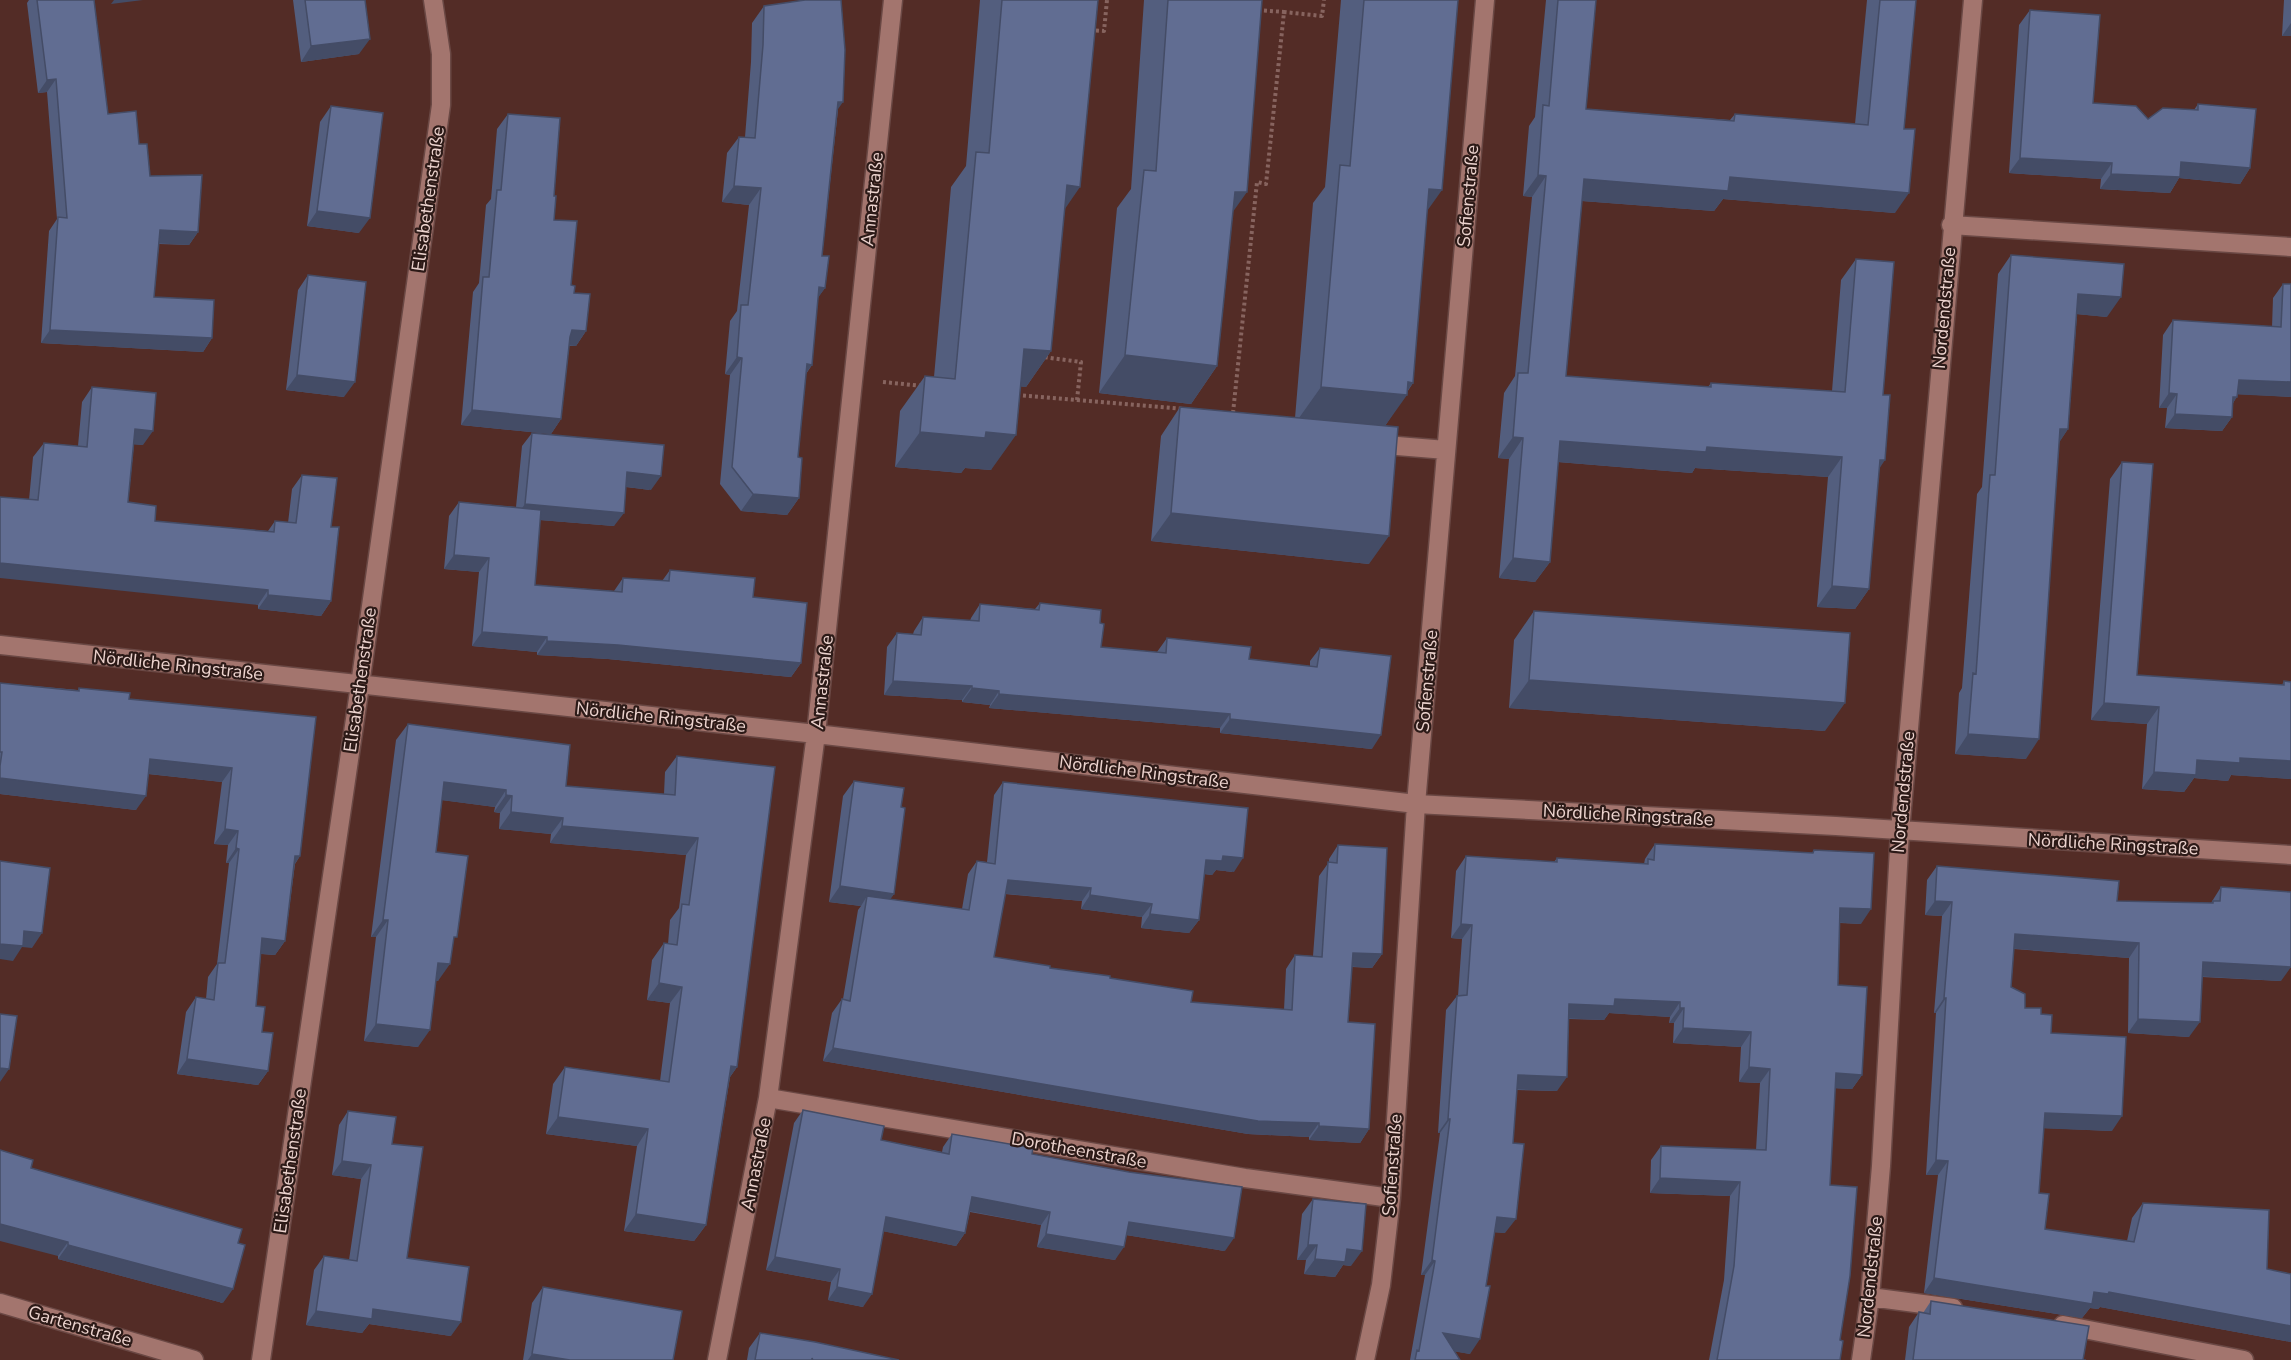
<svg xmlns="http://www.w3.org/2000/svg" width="2291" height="1360" font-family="'Nunito Sans',sans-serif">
	<rect width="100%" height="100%" fill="#532c26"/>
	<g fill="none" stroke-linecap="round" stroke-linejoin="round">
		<defs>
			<path id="minor" d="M1951,225L2291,247
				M1373,444L1446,450
				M0,645L816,734L1416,804L1836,826L2291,855
				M768,1098L1245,1178L1391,1198
				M1870,1297L1953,1308
				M0,1303L194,1360
				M2063,1325L2244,1360
				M261,1360L360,685L441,105V54L433,0
				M717,1360L768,1098L816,734L893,0
				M1365,1360L1381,1285L1391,1198L1416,804L1485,0
				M1861,1360L1870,1297L1881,1166L1900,831L1973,0"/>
		</defs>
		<use href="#minor" stroke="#6a4844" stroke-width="21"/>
		<path stroke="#87645f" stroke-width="4" stroke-dasharray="3 3" stroke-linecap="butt" d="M1258,10L1284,12
			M1090,30L1104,31L1107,0
			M883,382L923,386
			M1017,395L1077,400L1081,362L1043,357
			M1077,400L1184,409
			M1233,413L1257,182L1266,184L1284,12L1322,16L1324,0"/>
		<use href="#minor" stroke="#a3756e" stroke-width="18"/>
	</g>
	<path fill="#535e7e" d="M29,0H94L108,114L139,144L150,176L198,232L189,245L159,244L154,297L212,338L203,352L41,343L49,231L57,219L47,92L38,93L27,3Z
		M293,0H365L359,54L301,62Z
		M980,0H1098L1064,210L1051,351L1026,387L1020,386L991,470L965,468L961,473L895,467L900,411L925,376L934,377L951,187L966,166Z
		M1144,0H1262L1233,212L1217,366L1191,404L1099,393L1117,208L1131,189Z
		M1341,0H1458L1427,211L1413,383L1385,426L1369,564L1151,541L1161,436L1180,407L1295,418L1313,203L1325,187Z
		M1546,0H1596L1586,109L1730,120L1735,114L1855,124L1867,0H1916L1895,213L1723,199L1714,211L1582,201L1566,376L1708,387L1711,383L1832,391L1841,280L1856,259L1883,395L1879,470L1869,589L1855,609L1817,607L1828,477L1695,468L1692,473L1558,462L1550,562L1535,582L1499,578L1509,459L1498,458L1504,393L1515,376L1532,197L1523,196L1529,126L1535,117Z
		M2284,0H2291V36H2282Z
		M764,6L838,110L822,256L825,288L818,297L812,365L806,374L798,457L799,498L787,515L741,511L720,484L730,375L725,374L730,321L737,311L749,205L722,202L727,153L739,137H745L751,62L752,23Z
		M2030,10L2093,103L2148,119L2194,110L2198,104L2250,168L2240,184L2179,178L2170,193L2100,189L2101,179L2009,173L2019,25Z
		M331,106L359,233L307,226L320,122Z
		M508,114L554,196V220L571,285L586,331L576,346H569L561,419L551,434L461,425L473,292L479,283L486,205L491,199L497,129Z
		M2011,255L2107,317L2077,314L2068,429L2059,442L2026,759L1955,754L1959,693L1962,688L1977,494L1982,487L1998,274Z
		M308,275L344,397L286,390L298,290Z
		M2283,284H2291V397L2238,394L2232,405V417L2222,431L2165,428L2167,408H2159L2163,335L2173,320L2272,327L2273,298Z
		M92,387L143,445L134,444L128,502L155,521L268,531L275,521L288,523L292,489L302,475L331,527V601L321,616L258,609V605L29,500L33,457L44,443L78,446L82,402Z
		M532,433L651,490L626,487L614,526L540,520L535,585L614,591L623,578L662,581L670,570L753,597L801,663L791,677L608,659L537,655V652L472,646L479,572L444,569L449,516L459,502L516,507L522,446Z
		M2122,462L2137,675L2282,685L2284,681L2291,682V779L2231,775L2228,781L2194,778L2184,792L2142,789L2147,724L2091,720L2110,479Z
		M1040,603L1100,623L1101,647L1157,652L1167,638L1249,659L1310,666V661L1320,648L1372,749L1220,733V728L989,708L990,705L962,702V700L884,695L887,647L897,633L913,634L914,631L923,617L970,621L971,618L980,604L1035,609Z
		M1534,611L1825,731L1509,708L1514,640Z
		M0,683L78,690L79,688L129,699L316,717L300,856L295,864L285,941L275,955L261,954L256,1006L262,1032L268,1071L258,1085L177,1074L186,1012L196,997L206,999L208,977L217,964L229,863H226L228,845L214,844L222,782L148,774L136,810L0,794Z
		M408,724L566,786L664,794L665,772L677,756L775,767L737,1067L730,1077L706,1225L694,1241L624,1231L637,1146L546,1134L553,1084L565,1067L660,1081L670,1003L647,1000L652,960L664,943L668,944L670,920L679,908L686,855L550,843L551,834L499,829L500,813L494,812L495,807L442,800L436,852L453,943L438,981H436L418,1047L364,1041L376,937H371L396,740Z
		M854,781L901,807L894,894L890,899L962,909L968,874L977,861L987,862L994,795L1003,782L1234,872L1216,870L1212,875L1204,874L1199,920L1189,933L1141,928L1142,917L1081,909L1082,901L1005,894L994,957L1050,968L1110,978L1191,1002L1284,1010L1286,969L1295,955L1313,956L1319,876L1329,862V859L1338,845L1382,954L1372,968L1352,967L1348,1022L1369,1129L1360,1143L1309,1140V1137L1248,1134L823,1061L832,1013L842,999H843L858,910L861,906L829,902L843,796Z
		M1655,844L1812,853L1814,850L1861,924L1840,923L1838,985L1862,1075L1852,1089L1835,1088L1830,1185L1840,1340V1360H1709L1724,1280L1730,1196L1650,1193L1651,1160L1661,1146L1756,1150L1760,1083L1739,1082L1741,1047L1673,1043L1674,1023H1669L1670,1017L1609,1013L1604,1020L1569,1019L1557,1091L1517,1090L1505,1233L1495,1232L1470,1354L1454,1351L1460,1360H1410L1425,1275H1421L1440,1133H1438L1446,1010L1457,996H1458L1462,939L1451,938L1456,871L1466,856L1554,862L1557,858L1644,864L1645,859Z
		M1937,866L2117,901L2211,903L2221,887L2281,981L2202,977L2189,1037L2128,1033L2129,958L2014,949L2011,987L2025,1008L2041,1014L2051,1033L2112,1131L2044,1128L2039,1193L2045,1229L2127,1241L2132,1218L2143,1203L2267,1269L2291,1274V1342L2100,1307L2098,1309L2090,1308L2082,1318L1924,1293L1938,1175H1926L1936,1013H1934L1942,916L1925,915L1927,880Z
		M803,1110L881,1140L942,1152L943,1147L952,1134L1032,1154L1225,1251L1126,1235L1115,1260L1037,1247L1041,1225L970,1212L965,1233L956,1246L883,1231L863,1307L828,1300L831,1282L766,1270L794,1123Z
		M348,1111L392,1144L407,1258L451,1336L369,1324L362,1333L306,1325L314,1270L324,1256L349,1260L361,1179L332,1175L339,1125Z
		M31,1168L223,1303L58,1259V1256Z
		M1313,1199L1351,1266L1343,1265L1335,1277L1304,1274L1306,1260H1297L1302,1214Z
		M543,1287L673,1360H523L532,1303Z
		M1931,1301L2083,1360H2086H1905L1909,1327L1919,1312L1923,1313Z
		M760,1333L899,1360H747L749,1348Z"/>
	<path fill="#444c66" d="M114,0H143L111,4Z
		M2291,23V36H2282Z
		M370,39L359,54L301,62L311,46Z
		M56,79L47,92L38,93L47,80Z
		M838,102H843L831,119Z
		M2020,158L2112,163L2101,179L2009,173Z
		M2181,162L2250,168L2240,184L2179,178L2170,193L2100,189L2111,174Z
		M1538,175L1546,176L1532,197L1523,196Z
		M1730,177L1909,193L1895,213L1723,199L1714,211L1569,200L1584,179Z
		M1067,185L1080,187L1056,222Z
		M734,186L761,188L749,205L722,202Z
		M1429,189L1442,190L1415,228Z
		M1235,192H1247L1220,230Z
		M317,211L370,218L359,233L307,226Z
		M160,230L198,232L189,245L150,243Z
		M819,287L825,288L813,305Z
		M2078,294L2121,297L2107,317L2065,313Z
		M50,330L212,338L203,352L41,343Z
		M572,330L586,331L576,346L561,345Z
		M1024,349L1051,351L1026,387L999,385Z
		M1125,355L1217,366L1191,404L1099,393Z
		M737,357L742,358L730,375L725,374Z
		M807,364L812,365L800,381Z
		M297,375L355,382L344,397L286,390Z
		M2239,380L2291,382V397L2228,394Z
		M1408,382L1413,383L1404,395H1407L1380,433L1294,425L1321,387Z
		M2169,393L2177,394L2167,408H2159Z
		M2233,397H2237L2227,412Z
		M472,410L561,419L551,434L461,425Z
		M2175,414L2232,417L2222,431L2165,428Z
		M135,429L153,431L143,445L125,444Z
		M2060,429H2068L2055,449Z
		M920,432H986L1016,435L991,470L965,468L961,473L895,467Z
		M1513,437L1523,438L1509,459L1498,458Z
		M1560,441L1707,447L1842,457L1828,477L1695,468L1692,473L1546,461Z
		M1880,460H1885L1871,481Z
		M627,472L661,476L651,490L618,486Z
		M753,494L799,498L787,515L741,511Z
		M525,504L624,513L614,526L515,518Z
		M1171,513L1389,536L1369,564L1151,541Z
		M454,555L489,558L479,572L444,569Z
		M1513,558L1550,562L1535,582L1499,578Z
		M0,563L268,590L258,605L0,578Z
		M1832,586L1869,589L1855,609L1817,607Z
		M268,595L331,601L321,616L258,609Z
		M482,632L547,637L537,652L472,646Z
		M547,641L618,645L801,663L791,677L608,659L537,655Z
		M1529,680L1845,703L1825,731L1509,708Z
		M893,681L972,686L962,700L884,695Z
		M972,688L999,691L990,705L962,702Z
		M999,694L1230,714L1220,728L989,708Z
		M2104,703L2159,707L2147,724L2091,720Z
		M1230,719L1381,735L1372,749L1220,733Z
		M1968,734L2039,739L2026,759L1955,754Z
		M2240,758L2291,761V779L2231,775L2228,781L2194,778L2184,792L2142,789L2154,772L2197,760Z
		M150,759L232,768L222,782L140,773Z
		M0,778L146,796L136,810L0,794Z
		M444,782L506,790L495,807L433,799Z
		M506,795L512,796L500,813L494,812Z
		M511,812L563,818L551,834L499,829Z
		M562,826L698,838L686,855L550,843Z
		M225,829L238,831L228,845L214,844Z
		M236,848L239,849L229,863H226Z
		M295,856H300L290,871Z
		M1223,856L1243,858L1234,872L1216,870L1212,875L1196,873L1206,860Z
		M1008,880L1091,888L1082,901L998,893Z
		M840,886L894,894L883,909L867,896L861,906L829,902Z
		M1090,895L1152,904L1142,917L1081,909Z
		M1935,901L1952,902L1942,916L1925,915Z
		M1840,908L1871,909L1861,924L1830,922Z
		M1150,914L1199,920L1189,933L1141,928Z
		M383,920H388L376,937H371Z
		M1461,924L1472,925L1462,939L1451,938Z
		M24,931L42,933L32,948L22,947L13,961L0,959V944Z
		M2015,934L2139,943L2129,958L2005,948Z
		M262,938L285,941L275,955L252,953Z
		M1353,953L1382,954L1372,968L1343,966Z
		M2203,962L2291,967L2281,981L2193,976Z
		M438,963L450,964L438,981L426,980Z
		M659,983L682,987L670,1003L647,1000Z
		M1944,998H1946L1936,1013H1934Z
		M1615,999L1680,1002L1670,1017L1609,1013L1604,1020L1559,1018L1569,1004Z
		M1680,1008H1684L1674,1023H1669Z
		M2138,1019L2200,1022L2189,1037L2128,1033Z
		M376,1024L430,1030L418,1047L364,1041Z
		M1683,1028L1751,1032L1741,1047L1673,1043Z
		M833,1048L1319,1123L1309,1137L1248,1134L823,1061Z
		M187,1059L268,1071L258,1085L177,1074Z
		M731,1066L737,1067L725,1084Z
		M1749,1067L1770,1069L1760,1083L1739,1082Z
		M0,1068L9,1069L0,1082Z
		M1836,1073L1862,1075L1852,1089L1826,1088Z
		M1518,1075L1567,1077L1557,1091L1508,1089Z
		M2045,1113L2122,1116L2112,1131L2035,1128Z
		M558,1117L648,1129L637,1146L546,1134Z
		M1448,1119H1450L1440,1133H1438Z
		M1319,1126L1369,1129L1360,1143L1309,1140Z
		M1936,1160L1948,1161L1938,1175H1926Z
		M342,1161L371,1165L361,1179L332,1175Z
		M1660,1178L1740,1182L1730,1196L1650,1193Z
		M972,1197L1050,1212L1041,1225L963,1210Z
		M636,1214L706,1225L694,1241L624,1231Z
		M886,1217L965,1233L956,1246L877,1230Z
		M1497,1217L1516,1219L1505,1233L1487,1232Z
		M1129,1222L1234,1238L1225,1251L1120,1234Z
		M0,1224L68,1242L58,1256L0,1241Z
		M1046,1234L1124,1247L1115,1260L1037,1247Z
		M68,1245L233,1289L223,1303L58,1259Z
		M1308,1245H1317L1306,1260H1297Z
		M1347,1249L1362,1251L1351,1266L1343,1265L1335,1277L1304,1274L1315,1259Z
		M775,1257L840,1269L831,1282L766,1270Z
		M1432,1260L1435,1261L1425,1275H1421Z
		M1934,1278L2094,1292H2109L2291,1326V1342L2100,1307L2098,1309L2090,1308L2082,1318L1924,1293Z
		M837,1287L872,1294L863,1307L828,1300Z
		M373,1309L461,1322L451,1336L369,1324L362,1333L306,1325L316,1311Z
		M1443,1333L1480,1339L1470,1354L1433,1348Z
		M532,1354L570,1360H528Z"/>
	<path fill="#616d92" stroke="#444c66" stroke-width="1.5" d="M37,0H94L108,114L136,111L139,144H147L150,176L202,175L198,232L160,230L154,297L214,300L212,338L50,330L58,217L67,218L56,79L47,80Z
		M305,0H365L370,39L311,46Z
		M805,0H841L845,50L843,102H838L822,256H829L825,288L819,287L812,365L807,364L798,457L802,458L799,498L753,494L732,467L742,358L737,357L741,305H748L761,188L734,186L739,137L755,138L763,45L764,6Z
		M1002,0H1098L1080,187L1067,185L1051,351L1024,349L1016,435L986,432L985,438L920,432L925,376L955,379L976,152L989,153Z
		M1168,0H1262L1247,192H1235L1217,366L1125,355L1144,170L1156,171Z
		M1364,0H1458L1442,190L1429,189L1413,383L1408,382L1407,395L1321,387L1340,165L1350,166Z
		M1558,0H1596L1586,109L1734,121L1735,114L1868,125L1880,0H1916L1904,129H1915L1909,193L1730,177L1728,191L1584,179L1566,376L1711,387V383L1845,392L1856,259L1894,262L1883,395H1890L1885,460H1880L1869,589L1832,586L1842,457L1707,447L1706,452L1560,441L1550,562L1513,558L1523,438L1513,437L1518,373H1528L1546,176L1538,175L1543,105L1549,106Z
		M2030,10L2100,15L2093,103L2136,106L2148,119L2163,108L2198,110V104L2256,109L2250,168L2181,162L2180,177L2111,174L2112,163L2020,158Z
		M331,106L383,113L370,218L317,211Z
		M508,114L560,118L554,196H556L554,220L577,221L571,285L575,286L574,293L590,294L586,331L572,330L570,337L561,419L472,410L483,277H489L497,190H501Z
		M2011,255L2124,264L2121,297L2078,294L2068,429H2060L2039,739L1968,734L1973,673L1976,674L1990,475H1995Z
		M308,275L366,282L355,382L297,375Z
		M2283,284H2291V382L2239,380L2237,397H2233L2232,417L2175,414L2177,394L2169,393L2173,320L2281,327Z
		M92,387L156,393L153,431L135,429L128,502L156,506L155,521L274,532L275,521L296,523L302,475L337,478L331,527H339L331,601L268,595V590L0,563V497L38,500L44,443L87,447Z
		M1180,407L1398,427L1389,536L1171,513Z
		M532,433L664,445L661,476L627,472L624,513L525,504Z
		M2122,462L2153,464L2137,675L2284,685V681L2291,682V761L2240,758V763L2197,760L2196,775L2154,772L2159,707L2104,703Z
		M459,502L541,510L535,585L622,592L623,578L669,581L670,570L755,578L753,597L807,603L801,663L618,645L547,641V637L482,632L489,558L454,555Z
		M1040,603L1101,610L1100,623L1104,624L1101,647L1166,653L1167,638L1251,647L1249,659L1317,667L1320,648L1391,656L1381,735L1230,719V714L999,694V691L972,688V686L893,681L897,633L921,635L923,617L979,621L980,604L1039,610Z
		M1534,611L1850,633L1845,703L1529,680Z
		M0,683L79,691V688L130,693L129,699L316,717L300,856H295L285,941L262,938L256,1006L265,1007L262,1032L273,1033L268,1071L187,1059L196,997L214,1000L218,963H225L239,849L236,848L238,831L225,829L232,768L150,759L146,796L0,778V766L2,752H0Z
		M408,724L570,745L566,786L675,795L677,756L775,767L737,1067L731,1066L706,1225L636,1214L648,1129L558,1117L565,1067L669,1082L682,987L659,983L664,943L677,945L682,904L689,905L698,838L562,826L563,818L511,812L512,796L506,795V790L444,782L436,852L468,856L457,937H454L450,964L438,963L430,1030L376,1024L388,920H383Z
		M854,781L904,788L901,807L905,808L894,894L840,886Z
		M1003,782L1248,808L1243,858L1223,856L1222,861L1206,860L1199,920L1150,914L1152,904L1090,895L1091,888L1008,880L994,957L1050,966V968L1110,976V978L1193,991L1191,1002L1292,1010L1295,955L1322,957L1328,862L1337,863L1338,845L1387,848L1382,954L1353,953L1348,1022L1375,1024L1369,1129L1319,1126V1123L1258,1121L833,1048L842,999L850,1001L867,896L969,910L977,861L995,864Z
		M1655,844L1813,853L1814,850L1874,853L1871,909L1840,908L1838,985L1867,987L1862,1075L1836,1073L1830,1185L1857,1187L1850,1276L1840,1340L1843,1341L1840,1360H1717L1734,1266L1740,1182L1660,1178L1661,1146L1766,1150L1770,1069L1749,1067L1751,1032L1683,1028L1684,1008H1680V1002L1615,999L1614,1006L1569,1004L1567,1077L1518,1075L1513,1143L1524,1144L1516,1219L1497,1217L1486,1286H1490L1480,1339L1443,1333L1460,1360H1415L1417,1350L1419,1351L1435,1261L1432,1260L1450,1119H1448L1457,996L1467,995L1472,925L1461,924L1466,856L1557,862V858L1648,864V859L1654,860Z
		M0,861L50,868L42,933L24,931L23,946L0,944Z
		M1937,866L2119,881L2117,901L2213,903V901H2220L2221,887L2291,892V967L2203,962L2200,1022L2138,1019L2139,943L2015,934L2011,987L2025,994V1008H2041V1014L2052,1015L2051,1033L2126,1037L2122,1116L2045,1113L2039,1193L2049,1194L2045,1229L2134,1242L2143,1203L2269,1210L2267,1269L2291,1274V1326L2109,1292L2108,1294L2094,1292L2092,1304L1934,1278L1948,1161L1936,1160L1946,998H1944L1952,902L1935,901Z
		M0,1014L17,1016L9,1069L0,1068Z
		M803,1110L884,1126L881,1140L949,1154L952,1134L1033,1148L1032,1154L1129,1172L1242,1187L1234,1238L1129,1222L1124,1247L1046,1234L1050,1212L972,1197L965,1233L886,1217L872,1294L837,1287L840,1269L775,1257Z
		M348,1111L396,1117L392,1144L423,1147L407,1258L469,1267L461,1322L373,1309L372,1319L316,1311L324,1256L357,1261L371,1165L342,1161Z
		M0,1150L33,1160L31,1168L242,1229L238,1243L245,1245L233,1289L68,1245V1242L0,1224Z
		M1313,1199L1366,1204L1362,1251L1347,1249L1345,1262L1315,1259L1317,1245H1308Z
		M543,1287L682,1311L673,1360H570L532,1354Z
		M1931,1301L2089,1326L2083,1360H2086H1913L1919,1312L1930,1314Z
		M760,1333L815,1342L899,1360H813L812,1358V1360H755Z"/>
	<g text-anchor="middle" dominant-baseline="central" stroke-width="4.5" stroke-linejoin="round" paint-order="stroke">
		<g font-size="18" fill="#ecd3ce" stroke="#2c1a17">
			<text transform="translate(1468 196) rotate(-85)">Sofienstraße</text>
			<text transform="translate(428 199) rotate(-82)">Elisabethenstraße</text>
			<text transform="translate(872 199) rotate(-84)">Annastraße</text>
			<text transform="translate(1944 308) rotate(-85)">Nordendstraße</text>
			<text transform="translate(178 665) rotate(6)">Nördliche Ringstraße</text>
			<text transform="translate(360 680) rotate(-82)">Elisabethenstraße</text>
			<text transform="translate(1427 681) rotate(-85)">Sofienstraße</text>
			<text transform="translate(822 682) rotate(-84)">Annastraße</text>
			<text transform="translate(661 717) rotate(6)">Nördliche Ringstraße</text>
			<text transform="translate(1144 772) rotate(7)">Nördliche Ringstraße</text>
			<text transform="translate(1903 792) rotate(-85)">Nordendstraße</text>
			<text transform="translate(1628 815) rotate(3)">Nördliche Ringstraße</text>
			<text transform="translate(2113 844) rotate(3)">Nördliche Ringstraße</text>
			<text transform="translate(1079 1150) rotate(10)">Dorotheenstraße</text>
			<text transform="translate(290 1161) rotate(-82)">Elisabethenstraße</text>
			<text transform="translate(756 1164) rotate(-79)">Annastraße</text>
			<text transform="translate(1392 1165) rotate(-86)">Sofienstraße</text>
			<text transform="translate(1870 1277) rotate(-84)">Nordendstraße</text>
			<text transform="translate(80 1326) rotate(16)">Gartenstraße</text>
		</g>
	</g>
</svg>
